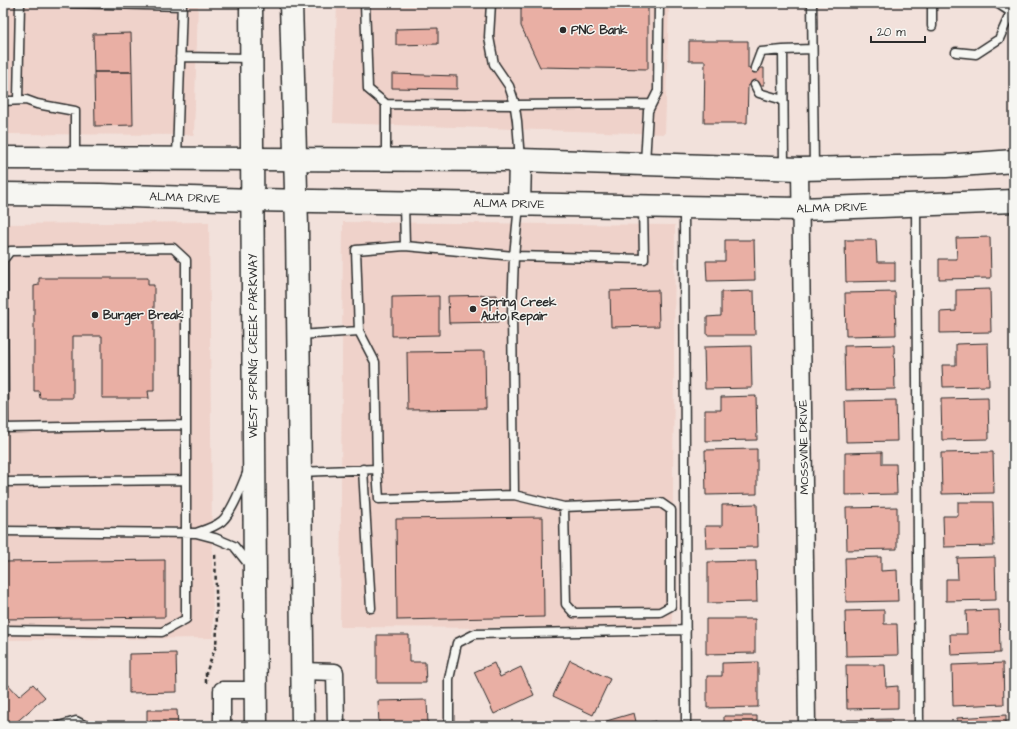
<svg xmlns="http://www.w3.org/2000/svg" width="1017" height="729" font-family="'Architects Daughter',sans-serif">
	<rect width="100%" height="100%" fill="#f2e1db"/>
	<filter id="ink" filterUnits="userSpaceOnUse"><feTurbulence type="fractalNoise" baseFrequency=".025" numOctaves="2"/><feDisplacementMap in="SourceGraphic" scale="8" xChannelSelector="R" yChannelSelector="G"/><feConvolveMatrix kernelMatrix="1 2 1 2 8 2 1 2 1" color-interpolation-filters="sRGB"/></filter>
	<g filter="url(#ink)">
		<path fill="#efd2ca" d="M3,3H198L194,135L3,134Z
			M337,3H669L665,134L333,123Z
			M209,222L213,638L3,640V224Z
			M343,222L675,225L672,629L340,627Z"/>
		<path fill="#e9afa4" stroke="#2b2b2b" d="M521,3H648V69L540,67L521,26Z
			M438,28V44L396,45V29Z
			M131,33L132,72H94L93,34Z
			M689,41H748V68H764V85H748L747,123H704L705,61H689Z
			M94,72H132L133,125L95,126Z
			M392,74L457,76V89L392,88Z
			M990,237L991,278L939,279V259H957L956,238Z
			M725,240H754L755,280L707,281L706,261H725Z
			M845,240H876L877,262H895V281L846,282Z
			M39,278H148V285H154V391H148L149,398H102V336H73V398H40L39,391H34V286L39,285Z
			M990,289L991,332L940,333V312L956,311V290Z
			M658,290L659,326L611,327L610,291Z
			M754,291L755,335H707V317L721,316V292Z
			M895,292L896,335L846,336L845,293Z
			M497,295L498,322L449,323L448,296Z
			M439,296V335L392,336V297Z
			M988,343L989,386L943,387L942,365H956V344Z
			M894,345L895,389L845,390L844,346Z
			M751,346L752,388L705,389L704,347Z
			M485,351L486,409L408,410L407,352Z
			M756,396L757,440L705,441V410H721V397Z
			M988,398L989,439L942,440L941,399Z
			M896,400L897,441L846,442L845,401Z
			M757,449V494L706,495L705,450Z
			M882,452V464H896L897,494L845,495V453Z
			M993,452L994,493L942,494L941,453Z
			M958,502H993L994,546L944,547L943,516H958Z
			M757,504L758,547L706,548L705,526H722V505Z
			M897,507V549L847,550L846,508Z
			M543,517L544,617L397,620L396,519Z
			M881,557V571L897,570L898,601L846,602L845,558Z
			M995,557L996,600L946,601V579H958L957,558Z
			M165,560V617L3,619V562Z
			M756,561L757,602L708,603V562Z
			M884,610V624H897L898,655L846,656L845,611Z
			M999,610L1000,653L951,655L950,634H967L966,611Z
			M706,619H755V653L706,654Z
			M377,635H409V662H425L426,683H377Z
			M176,653L177,692L129,693V654Z
			M570,660L610,679L593,715L553,696Z
			M758,662V707L707,708V676H722V663Z
			M494,663L500,677L521,667L534,695L494,714L474,672Z
			M1003,663L1004,704L953,706L952,665Z
			M846,665H885L886,687L898,686V708L847,709Z
			M4,680L19,696L33,684L45,697L12,726H3V681Z
			M427,700L428,726H379L378,701Z
			M147,710H177L178,726H147Z
			M634,713L637,726L655,721L657,726H604L603,722Z
			M1006,715V726H957V718Z
			M724,716H757V726H724Z
			M892,719V726H847V720Z"/>
		<g fill="none" stroke-linecap="round" stroke-linejoin="round">
			<defs>
				<path id="service" d="M68,3L182,6
					M365,3L368,89L386,104V158
					M491,3L489,37L494,64L509,86L514,101L517,121L520,160
					M812,3L814,168
					M997,3L1011,12L1014,9
					M932,26V3
					M956,52L976,54L999,39L1011,12
					M180,57L251,58
					M755,68L761,52L783,50
					M755,85L759,93L783,100
					M18,100L20,3
					M3,101L26,100L37,104L75,111V157
					M386,104L515,105L651,104
					M177,157L182,3
					M645,163L648,111L658,91L659,3
					M784,167L783,50L812,49
					M404,203L405,246
					M916,205L919,726
					M684,208L686,726
					M359,331L375,362L377,469L379,499L514,495L512,312L514,256L644,259L643,207
					M299,335L359,331L356,250L405,246L514,256L519,205
					M363,469L371,608
					M300,472L377,469
					M3,482L186,480
					M514,495L564,507L661,503L671,510V606L660,612L574,613L566,604L564,507
					M3,531L196,533L215,538L234,546L250,566
					M196,533C205,530 215,527 222,521C233,511 242,485 248,471
					M3,630L162,632L186,619V260L173,248L10,251L3,260L4,428L186,425
					M59,726L76,721L86,726
					M449,726V679L457,643L475,634L686,630"/>
				<path id="minor" d="M800,169L807,726
					M302,671L335,672L336,726
					M222,726V690H255"/>
				<path id="secondary" d="M3,158L520,160L800,169L946,166L1014,161
					M3,194L100,195L252,200L801,209L1014,201
					M519,205L520,160"/>
				<path id="primary" d="M251,3L256,726
					M291,3L297,228L303,726"/>
			</defs>
			<use href="#service" stroke="#2b2b2b" stroke-width="11"/>
			<use href="#minor" stroke="#2b2b2b" stroke-width="19"/>
			<use href="#secondary" stroke="#2b2b2b" stroke-width="25"/>
			<use href="#primary" stroke="#2b2b2b" stroke-width="25"/>
			<path stroke="#2b2b2b" stroke-width="2.5" stroke-dasharray="4 3" stroke-linecap="butt" d="M206,683V673L216,646L217,628L215,552"/>
			<use href="#service" stroke="#f6f6f2" stroke-width="8"/>
			<use href="#minor" stroke="#f6f6f2" stroke-width="16"/>
			<use href="#secondary" stroke="#f6f6f2" stroke-width="22"/>
			<use href="#primary" stroke="#f6f6f2" stroke-width="22"/>
		</g>
	</g>
	<g fill="#2b2b2b" stroke="#f6f6f2" stroke-width="1.5">
		<circle cx="563" cy="30" r="4"/>
		<circle cx="473" cy="309" r="4"/>
		<circle cx="95" cy="315" r="4"/>
	</g>
	<g text-anchor="middle" dominant-baseline="central" stroke-width="3" stroke-linejoin="round" paint-order="stroke">
		<g font-size="12" font-weight="bold" fill="#2b2b2b" stroke="#f6f6f2" text-anchor="start">
			<text x="571" y="30">PNC Bank</text>
			<text x="481" y="302">Spring Creek<tspan x="481" dy="14">Auto Repair</tspan></text>
			<text x="103" y="315">Burger Break</text>
		</g>
		<g font-size="12" fill="#2b2b2b" stroke="#f6f6f2">
			<text transform="translate(185 198) rotate(2)">ALMA DRIVE</text>
			<text transform="translate(509 204) rotate(1)">ALMA DRIVE</text>
			<text transform="translate(832 208) rotate(-2)">ALMA DRIVE</text>
			<text transform="translate(253 346) rotate(-90)">WEST SPRING CREEK PARKWAY</text>
			<text transform="translate(804 447) rotate(-91)">MOSSVINE DRIVE</text>
		</g>
	</g>
	<rect width="1017" height="729" fill="none" stroke="#f6f6f2" stroke-width="16"/>
	<rect x="8" y="8" width="1001" height="713" fill="none" stroke="#2b2b2b" stroke-width="1.5" filter="url(#ink)"/>
	<path d="M871 36v6h54v-6" fill="none" stroke="#2b2b2b" stroke-width="2"/>
	<text x="877" y="36" font-size="12" fill="#2b2b2b" stroke="#f6f6f2" stroke-width="3" paint-order="stroke">20 m</text>
</svg>
